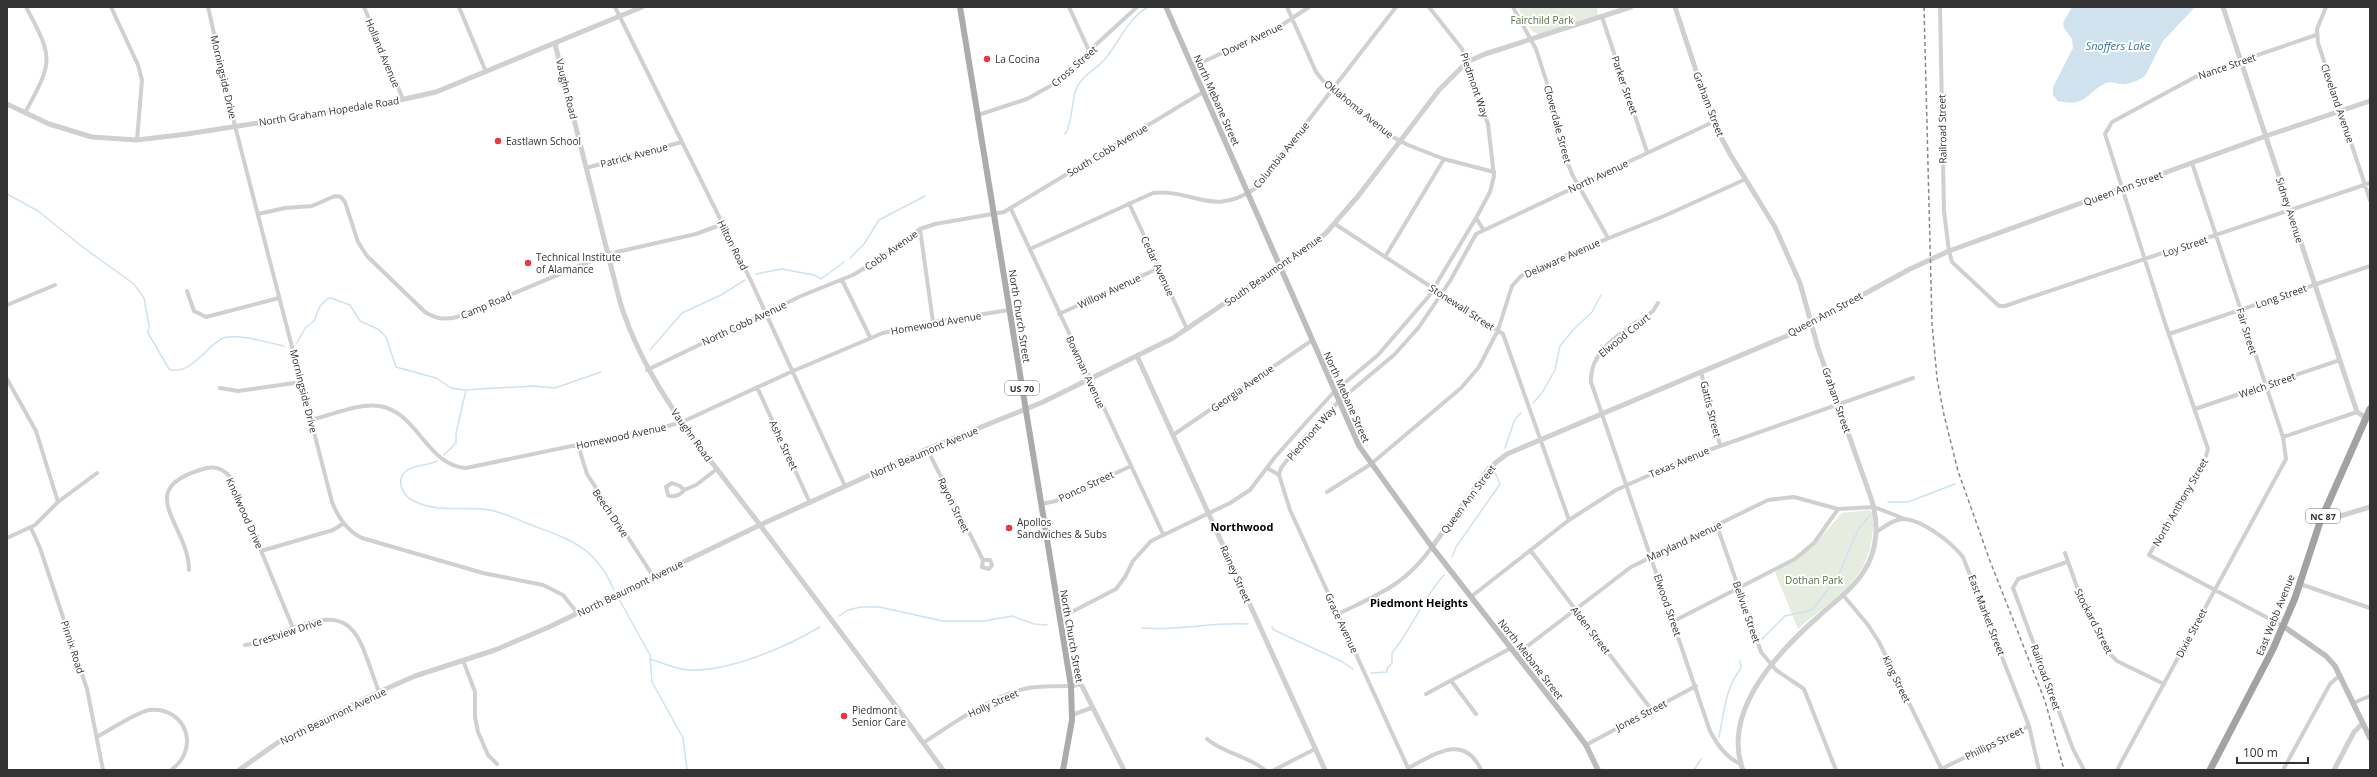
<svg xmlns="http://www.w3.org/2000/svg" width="2377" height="777" font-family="'Open Sans',sans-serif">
	<rect width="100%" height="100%" fill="#fff"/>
	<path fill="#e6ecdf" d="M1517,7H1597L1598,15L1539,35L1532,31Z
		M1869,510L1873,513C1876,577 1841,592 1798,629L1775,572L1813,546L1842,513Z"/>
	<path fill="#cfe2ee" d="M2072,7H2195L2163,41L2145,76C2139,80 2129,85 2121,84C2116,84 2112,81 2106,83C2086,92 2087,108 2058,101L2053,95V87L2073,48L2072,39L2064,28L2063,23Z"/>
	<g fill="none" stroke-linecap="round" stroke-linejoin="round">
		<path stroke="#cfe2ee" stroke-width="1.5" d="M1065,134C1074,120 1070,103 1077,87C1084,73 1096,70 1105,59C1120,41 1127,19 1148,7
			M7,194L38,211L84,248L134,284L144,298L149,325L148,333L169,369C190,377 207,345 223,338C237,333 269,343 284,346
			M850,258L864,244L879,220L925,196
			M756,274L782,269L814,275L821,279L844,262
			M297,343L305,328L314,321L320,306L327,299L331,298L350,305L360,321L378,329L386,337L396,367L436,378L451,388L464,390L534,386L555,388L601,372
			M650,350L682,313L721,295L745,280
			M1533,403L1542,393L1555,370L1560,346L1574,329L1592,312L1601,295
			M1505,448L1515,419L1521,413
			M444,455L456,443V433L466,390
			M437,461C426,467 404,464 401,479C399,488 406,498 414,501C436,513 465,506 489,510C502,512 514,518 526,523C568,539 595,545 614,590
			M1888,502H1908L1955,484
			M1452,557L1456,547L1500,484L1494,470
			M619,599L650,655L652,682L683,738L687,770
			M839,616L848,610L861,607H879L943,621H984L1012,616L1034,624L1047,625
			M1272,627L1274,630L1341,661L1353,669
			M1142,628C1177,631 1212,622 1248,624
			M1761,640L1785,616L1812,610L1837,578L1859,528L1870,515
			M650,659C663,663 675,669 688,670C729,672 786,647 820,627
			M1371,673L1387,672V669L1392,663V653C1412,629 1423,598 1444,575
			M1719,737C1724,712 1725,689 1741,668L1740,661
			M1694,770L1701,759"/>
		<path stroke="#d0d0d0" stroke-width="4" d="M111,7L138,65L142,80L137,140
			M208,7L235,126L332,502C338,517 347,531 362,538L483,573L543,585L563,595L578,614
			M364,7L403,99
			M459,7L486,72
			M615,7L752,283L845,486
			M1069,7L1090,53
			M1287,7L1316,72L1324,82L1349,104L1387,134L1408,145L1444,159L1494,172
			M1513,7L1536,49L1547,83L1563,151L1572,174L1608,238
			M1940,7L1944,211L1949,251L1952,262L1999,306H2005L2370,183
			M2326,7L2317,29L2318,43L2370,200
			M1602,17L1647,152
			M1192,67L1282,25L1309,7
			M25,113C53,61 54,59 26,7
			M978,115L1027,99L1052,85L1137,7
			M586,168L682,142
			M1129,203L1187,329
			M1011,209L1163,534
			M258,214L285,208L312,206L335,196L341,197L345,202L358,242L367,256L425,312C436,319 445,320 457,317L608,254L696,234L723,224
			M1476,218L1483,229
			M1335,224L1503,334L1569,520
			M920,229L933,322
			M1030,249L1153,193C1195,189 1211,218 1256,188L1396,7
			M1385,257L1444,159
			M842,280L870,337
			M187,291L194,311L206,317L279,298
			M1658,303L1653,311C1629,329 1589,347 1591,382L1710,731C1717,744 1726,758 1741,764
			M7,305L55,285
			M1059,314L1159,268
			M2169,334L2370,266
			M647,370L801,296L853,275L878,260L920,229L935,224L1004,212L1203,92
			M1701,372L1720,445
			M7,379L36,431L58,502
			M757,387L810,503
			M220,388L238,391L301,382
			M2195,409L2340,360
			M311,420C332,415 358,403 379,406C417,411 427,466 466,468L668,426L682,422L793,371L883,333L933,322L1009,310
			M1173,435L1311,341
			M2283,437L2357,412
			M578,445L587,474L653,576
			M927,449L983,560L982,567L989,569L992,565L990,560H983
			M1267,468L1279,475
			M1279,475L1281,468L1305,437L1338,402L1395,354L1419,327L1450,281L1476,234L1713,122
			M1279,475L1290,510L1409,770
			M672,483L680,486L684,490C681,495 673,498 668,495L666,487Z
			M684,490L696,485L717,469
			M1327,492L1371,464L1461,388L1479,367L1498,330L1512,286L1521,276L1537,267L1664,216L1746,179
			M1041,504L1056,501L1131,466
			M1717,526L1761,652L1776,670L1804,689L1836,770
			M31,528L40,548L87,689L103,770
			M1876,532C1884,527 1895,518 1905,519C1924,521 1951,542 1963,557L2029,726L2039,770
			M7,538L35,525L58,502L97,473
			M261,551L333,530L344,523
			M1531,551L1651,709
			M2065,553L2077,587L2111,655L2117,661L2164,684
			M2067,562L2018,579L2013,588L2073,749L2084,770
			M189,570C189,524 129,488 207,468C217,466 225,470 231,478L293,628
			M2300,584L2370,608
			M1843,595L1868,625L1879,642L1942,770
			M1472,596L1569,520L1616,490L1692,456L1913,378
			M1338,614C1379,594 1405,585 1432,547
			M1060,618L1116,589L1125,577L1133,561L1151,541L1230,503L1250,490L1275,457L1310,418L1334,392L1378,355L1416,311L1429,296L1476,218L1490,192L1494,176L1488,124L1462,49L1429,7
			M1674,621L1795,559L1814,543L1838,509
			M2283,626L2149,555L2206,456L2208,449L2165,323L2105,134L2112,122L2199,75L2316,35
			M245,645C260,644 274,635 288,630C358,601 358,637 379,692
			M1517,654L1631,567L1768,500L1794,497L1838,509L1874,507L1905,519
			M463,660L475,692V717L478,732L488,755L497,764
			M1452,682L1476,714
			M1426,694L1511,648
			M2353,703L2370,696
			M1072,715L1091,708
			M97,737C108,731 137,712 149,710C186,706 201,749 171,770
			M1207,739C1223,753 1248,756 1265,770
			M923,743C954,723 991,696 1028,688C1041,686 1057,686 1071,686
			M1586,745L1696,686
			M1408,768C1434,755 1464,732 1481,770
			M1274,770L1315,749
			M1939,770L2029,726
			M2117,770L2286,459L2283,437L2192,163
			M2283,770L2330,684L2340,675"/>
		<path stroke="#d0d0d0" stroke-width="5" d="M1675,7L1713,122L1730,154L1775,227L1800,283L1818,348L1871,498C1879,522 1878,550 1864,571C1853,589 1834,602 1819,616C1778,652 1721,711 1743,770
			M2223,7L2357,412L2366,418
			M555,44L620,302C647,388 703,450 757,521C819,604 882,686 943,770
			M7,104L49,124L92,137L137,140L187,134L391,102L436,92L642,7
			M1137,356L1325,770
			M2320,522L2370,507
			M1432,547L1490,467L1507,454L1789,335L1910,269L1949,251L2266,136L2370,101
			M1071,686L1080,684L1082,686L1124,770
			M239,770L280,741L379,692L415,676L495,650L549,627L760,525L927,449L1043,402L1173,338L1305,249L1326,233L1359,195L1439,90L1467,62L1485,54L1631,7
			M2334,770L2354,732L2362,724"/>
		<path stroke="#bdbdbd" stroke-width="5.5" d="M1166,7L1359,446L1432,547L1568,721L1586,745L1598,770
			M2283,626L2326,656L2335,666L2370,738"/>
		<path stroke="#ababab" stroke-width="6" d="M960,7L1071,686L1072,720L1063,770"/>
		<path stroke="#a2a2a2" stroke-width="7" d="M2210,770L2273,649L2295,598L2320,522L2370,409"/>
		<path stroke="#888" stroke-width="1.5" stroke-dasharray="4 3" stroke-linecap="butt" d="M1924,7L1932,323L1937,378L1944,415L1958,471L1990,561L2045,701L2064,770"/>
	</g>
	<g fill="#e63946" stroke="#fff" stroke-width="1.5">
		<circle cx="987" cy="59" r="4"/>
		<circle cx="498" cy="141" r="4"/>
		<circle cx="528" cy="263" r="4"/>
		<circle cx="1009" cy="528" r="4"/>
		<circle cx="844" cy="716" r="4"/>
	</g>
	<g text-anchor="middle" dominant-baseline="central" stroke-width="4" stroke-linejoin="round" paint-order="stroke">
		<g fill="#fff" stroke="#707070" stroke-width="1">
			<rect x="1005" y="381" width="34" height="14" rx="3"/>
			<rect x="2306" y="509" width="34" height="14" rx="3"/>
		</g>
		<g font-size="9" font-weight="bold" fill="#333">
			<text x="1022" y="388">US 70</text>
			<text x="2323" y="516">NC 87</text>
		</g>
		<g font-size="10" fill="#56703f" stroke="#fff">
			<text x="1542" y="20">Fairchild Park</text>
			<text x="1814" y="580">Dothan Park</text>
		</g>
		<g font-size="10" fill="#333" stroke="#fff">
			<text transform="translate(1252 39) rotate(-25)">Dover Avenue</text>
			<text transform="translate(383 53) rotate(67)">Holland Avenue</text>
			<text transform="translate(1074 66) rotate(-41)">Cross Street</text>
			<text transform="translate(2227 66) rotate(-19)">Nance Street</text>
			<text transform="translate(224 77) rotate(77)">Morningside Drive</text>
			<text transform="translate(1475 85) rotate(71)">Piedmont Way</text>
			<text transform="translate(1625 85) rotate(71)">Parker Street</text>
			<text transform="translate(567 89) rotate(76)">Vaughn Road</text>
			<text transform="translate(1217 100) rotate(66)">North Mebane Street</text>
			<text transform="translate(2338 103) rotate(71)">Cleveland Avenue</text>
			<text transform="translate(1709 104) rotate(69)">Graham Street</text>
			<text transform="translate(1359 109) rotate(39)">Oklahoma Avenue</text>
			<text transform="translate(329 111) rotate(-9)">North Graham Hopedale Road</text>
			<text transform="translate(1558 124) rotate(75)">Cloverdale Street</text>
			<text transform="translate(1942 129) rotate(-91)">Railroad Street</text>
			<text transform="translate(1107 150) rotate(-31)">South Cobb Avenue</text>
			<text transform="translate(634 155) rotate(-15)">Patrick Avenue</text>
			<text transform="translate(1281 155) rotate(-51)">Columbia Avenue</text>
			<text transform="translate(1598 176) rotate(-25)">North Avenue</text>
			<text transform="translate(2123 188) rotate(-20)">Queen Ann Street</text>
			<text transform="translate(2290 210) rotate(72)">Sidney Avenue</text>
			<text transform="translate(733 245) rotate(63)">Hilton Road</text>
			<text transform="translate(2185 246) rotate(-18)">Loy Street</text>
			<text transform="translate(891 250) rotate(-35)">Cobb Avenue</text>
			<text transform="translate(1562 258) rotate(-24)">Delaware Avenue</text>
			<text transform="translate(1158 266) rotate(65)">Cedar Avenue</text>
			<text transform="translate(1273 270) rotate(-35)">South Beaumont Avenue</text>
			<text transform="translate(1109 291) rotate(-25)">Willow Avenue</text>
			<text transform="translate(2281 296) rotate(-19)">Long Street</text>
			<text transform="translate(486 305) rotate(-23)">Camp Road</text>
			<text transform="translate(1462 307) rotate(33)">Stonewall Street</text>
			<text transform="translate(1825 314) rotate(-28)">Queen Ann Street</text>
			<text transform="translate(1020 316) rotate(81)">North Church Street</text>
			<text transform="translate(744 323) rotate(-25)">North Cobb Avenue</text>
			<text transform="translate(936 323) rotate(-10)">Homewood Avenue</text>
			<text transform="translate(2247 331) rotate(73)">Fair Street</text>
			<text transform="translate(1624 335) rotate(-39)">Elwood Court</text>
			<text transform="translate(1086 372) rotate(65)">Bowman Avenue</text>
			<text transform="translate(2267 385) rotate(-19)">Welch Street</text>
			<text transform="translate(1242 388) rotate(-35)">Georgia Avenue</text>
			<text transform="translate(304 391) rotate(76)">Morningside Drive</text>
			<text transform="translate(1347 397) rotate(66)">North Mebane Street</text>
			<text transform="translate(1837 400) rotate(71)">Graham Street</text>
			<text transform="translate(1711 409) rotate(76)">Gattis Street</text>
			<text transform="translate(1311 433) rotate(-49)">Piedmont Way</text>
			<text transform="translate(692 435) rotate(54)">Vaughn Road</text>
			<text transform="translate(621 436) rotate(-12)">Homewood Avenue</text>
			<text transform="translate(784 445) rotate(65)">Ashe Street</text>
			<text transform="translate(924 452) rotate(-23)">North Beaumont Avenue</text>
			<text transform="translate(1679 462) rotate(-23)">Texas Avenue</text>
			<text transform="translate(1086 486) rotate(-25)">Ponco Street</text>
			<text transform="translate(1468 499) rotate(-53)">Queen Ann Street</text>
			<text transform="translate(2180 502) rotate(-60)">North Anthony Street</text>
			<text transform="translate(954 505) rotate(64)">Rayon Street</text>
			<text transform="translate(245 513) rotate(66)">Knollwood Drive</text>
			<text transform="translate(611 513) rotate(56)">Beech Drive</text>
			<text transform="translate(1684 541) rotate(-25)">Maryland Avenue</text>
			<text transform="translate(1236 574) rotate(66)">Rainey Street</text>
			<text transform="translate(630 588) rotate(-26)">North Beaumont Avenue</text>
			<text transform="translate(1668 605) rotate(71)">Elwood Street</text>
			<text transform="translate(1747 612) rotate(71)">Bellvue Street</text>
			<text transform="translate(1987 615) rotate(69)">East Market Street</text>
			<text transform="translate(2275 615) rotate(-68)">East Webb Avenue</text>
			<text transform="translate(2094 621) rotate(63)">Stockard Street</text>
			<text transform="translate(1342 623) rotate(65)">Grace Avenue</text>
			<text transform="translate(1591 630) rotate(52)">Alden Street</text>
			<text transform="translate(287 632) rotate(-18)">Crestview Drive</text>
			<text transform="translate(2191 633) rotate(-62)">Dixie Street</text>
			<text transform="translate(1072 636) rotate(80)">North Church Street</text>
			<text transform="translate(73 647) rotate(72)">Pinnix Road</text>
			<text transform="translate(1531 659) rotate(52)">North Mebane Street</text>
			<text transform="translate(2046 677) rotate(70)">Railroad Street</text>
			<text transform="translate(1897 679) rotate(64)">King Street</text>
			<text transform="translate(993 703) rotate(-24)">Holly Street</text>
			<text transform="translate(1641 715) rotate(-27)">Jones Street</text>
			<text transform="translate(333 716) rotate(-26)">North Beaumont Avenue</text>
			<text transform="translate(1994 743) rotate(-26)">Phillips Street</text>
		</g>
		<g font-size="10" fill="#333" stroke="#fff" text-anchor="start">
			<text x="995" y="59">La Cocina</text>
			<text x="506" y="141">Eastlawn School</text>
			<text x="536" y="257">Technical Institute<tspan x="536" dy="12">of Alamance</tspan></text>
			<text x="1017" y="522">Apollos<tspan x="1017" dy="12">Sandwiches &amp; Subs</tspan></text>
			<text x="852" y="710">Piedmont<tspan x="852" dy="12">Senior Care</tspan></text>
		</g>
		<g font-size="11" font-style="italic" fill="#3f7597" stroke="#fff">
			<text x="2118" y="45">Snoffers Lake</text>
		</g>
		<g font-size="11" font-weight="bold" fill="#000" stroke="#fff">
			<text x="1242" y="526">Northwood</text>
			<text x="1419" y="602">Piedmont Heights</text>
		</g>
	</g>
	<rect width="2377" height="777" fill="none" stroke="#333333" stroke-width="16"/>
	<path d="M2237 757v6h71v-6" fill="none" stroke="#333333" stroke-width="2"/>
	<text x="2243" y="757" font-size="12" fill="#333333" stroke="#ffffff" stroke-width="3" paint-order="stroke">100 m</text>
</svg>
